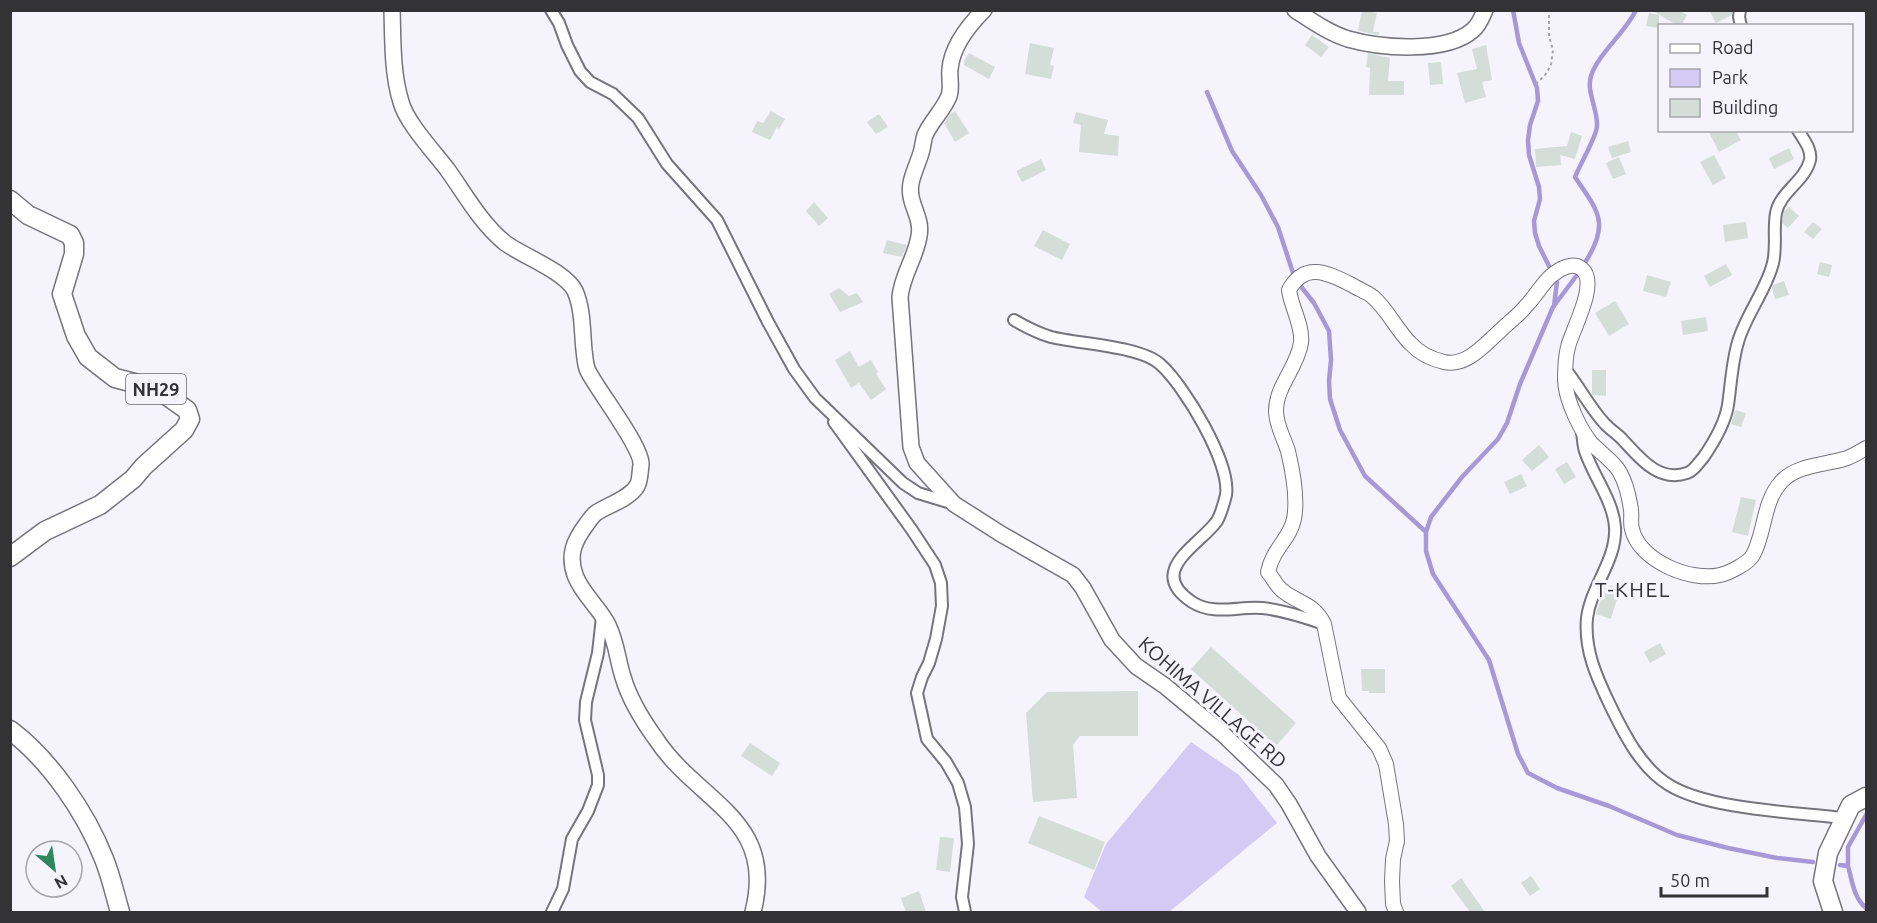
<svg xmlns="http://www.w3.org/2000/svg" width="1877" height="923" font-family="Ubuntu,sans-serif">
	<rect width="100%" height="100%" fill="#f5f3fc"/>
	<path fill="#d3cbf4" d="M1191,742L1239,775L1277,823L1169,912H1102L1084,897L1106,844Z"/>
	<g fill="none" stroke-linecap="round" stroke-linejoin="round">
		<path stroke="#a799d7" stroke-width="4.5" d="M1513,10L1519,43L1537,88L1538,101L1530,125L1528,140L1529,155L1539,187L1540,199L1534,221L1535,233L1539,246L1557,282L1554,306
			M1207,92L1232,151L1261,195L1278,227L1295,279L1314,303L1329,331L1331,360L1329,381L1330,399L1340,430L1365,476L1426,532
			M1586,261C1610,223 1598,211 1575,177C1580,164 1597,136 1597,126C1598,110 1586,91 1591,76C1598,54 1625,33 1636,10
			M1577,275L1553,307L1520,384L1507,423L1498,439L1462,477L1431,517L1426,532V551L1433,574L1489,660L1518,754L1528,773L1557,788L1609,806L1677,835L1728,848L1777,858L1813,862
			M1840,865L1848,866C1852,880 1854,899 1866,908
			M1848,866V847L1866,815"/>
	</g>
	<path fill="#d5ddd8" d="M1362,10L1377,13L1373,32H1379V35L1358,31Z
		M1651,10H1678L1687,15L1681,26H1678Z
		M1709,10H1732V15L1716,23Z
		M1649,13L1659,15V28L1646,26Z
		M1312,35L1329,47L1321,57L1305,45Z
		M1030,43L1054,48L1050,65L1054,66L1051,79L1025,74Z
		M1486,45L1492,80L1482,82L1486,97L1465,103L1457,73L1477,69L1472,49Z
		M969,53L995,67L989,79L964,65V61Z
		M1368,53L1390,58L1388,81H1404V95H1369L1370,68L1366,67Z
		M1441,62L1443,84L1430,85L1428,63Z
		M771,111L785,119L779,129L777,127L770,140L752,132L757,121L763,123Z
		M955,111L969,133L955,142L944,123L950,114Z
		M1076,112L1108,120L1104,134L1119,136L1118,156L1079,152L1081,125L1073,123Z
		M879,114L888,127L876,134L867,122Z
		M1708,130H1735L1741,140L1719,152Z
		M1571,132L1582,136L1575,159L1560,155L1561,165L1536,167L1535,149L1567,146Z
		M1628,141L1631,152L1612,158L1608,147Z
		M1789,148L1794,159L1774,169L1769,158Z
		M1714,155L1726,178L1713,185L1700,162Z
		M1619,157L1626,174L1613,179L1606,163Z
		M1041,159L1046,170L1022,182L1016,171Z
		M814,202L828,218L819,226L806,211Z
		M1789,207L1799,216L1788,228L1782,223L1784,211Z
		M1746,222L1748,238L1725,242L1723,225Z
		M1813,222L1822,229L1813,239L1804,232Z
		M1043,230L1070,244L1062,260L1034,246Z
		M887,240L907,245L902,257L883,253Z
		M1820,262L1832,265L1829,277L1817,274Z
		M1726,264L1732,275L1710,287L1704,276Z
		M1647,275L1671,282L1666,297L1643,291Z
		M1784,281L1789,295L1775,299L1772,288L1773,285Z
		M839,288L849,296L857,293L863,302L840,312L829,294Z
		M1615,301L1629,324L1609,336L1595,313Z
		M1706,317L1708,331L1683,335L1681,321Z
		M850,351L859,367L871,360L878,372L876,374L886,389L871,400L859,383L851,388L835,360Z
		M1592,370H1606V396L1592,395Z
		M1735,410L1746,413L1741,427L1731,424Z
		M1539,445L1549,457L1532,471L1522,460Z
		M1567,462L1576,477L1564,484L1555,469Z
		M1521,474L1527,486L1510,494L1504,482Z
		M1741,497L1756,500L1748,536L1732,532Z
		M1606,584L1620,589L1611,619L1596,614Z
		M1660,643L1666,654L1650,663L1644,652Z
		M1211,647L1296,723L1276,746L1191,669Z
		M1361,669H1385V693H1369V691H1362Z
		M1138,691V736H1080L1073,745L1077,798L1033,802L1026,713L1047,692Z
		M750,743L780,763L772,776L741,756Z
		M1039,816L1105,842L1094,870L1028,843Z
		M940,837L954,838L950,872L936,870Z
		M1531,876L1540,889L1530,896L1521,883Z
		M1461,878L1485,912H1470L1451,886Z
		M919,891L926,912H906L901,898Z"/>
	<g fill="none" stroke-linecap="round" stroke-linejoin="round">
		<defs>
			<path id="minor" d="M551,10L559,23L567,45L580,71L590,82L613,94L638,118L667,164L717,220L768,322L794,369L815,398L903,483L918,493L954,504
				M1740,10L1739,17L1741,26
				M1014,320C1026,327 1038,333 1051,337C1079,344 1140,346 1160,364C1184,385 1231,463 1226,495C1224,503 1221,514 1217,521C1200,545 1145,571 1192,602C1214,616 1238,606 1262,608C1283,610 1304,617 1324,624
				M1565,369C1579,386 1590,408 1605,424C1611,430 1617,434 1622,439C1639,457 1658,483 1687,473C1694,471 1698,463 1703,458C1714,442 1725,424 1728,405C1731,384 1732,362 1738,342C1746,314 1766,291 1773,263C1777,246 1773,230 1776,213C1780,192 1805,181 1810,160C1812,149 1803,139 1798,130
				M834,422L912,530L935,565L941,583L942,606L936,639L929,663L922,677L917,693L927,739L946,762L958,783L965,807L968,844L962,897L965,912
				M1582,432C1583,438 1583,445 1585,451C1593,476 1613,500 1615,527C1617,560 1591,586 1587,618C1584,650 1597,678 1610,705C1624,734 1641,768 1669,785C1710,810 1795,812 1843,818
				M552,912L563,889L572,839L588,811L598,785V775L585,720L586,702L598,653L602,617"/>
			<path id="tertiary" d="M1396,912L1393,904L1392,881L1393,859L1397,841L1396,824L1386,764L1379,748L1339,698L1324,624C1314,603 1299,604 1283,591C1277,587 1273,578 1268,572C1273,548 1290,539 1294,519C1298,498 1293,472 1288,451C1284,438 1276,425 1276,411C1276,386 1297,368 1301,343C1303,325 1291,307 1289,290C1305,261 1328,273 1352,285C1358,289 1367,292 1373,297C1388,310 1396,329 1410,343C1419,353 1431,359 1444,362C1467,367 1485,344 1501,330C1509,322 1519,315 1526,306C1535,297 1542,284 1551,276C1559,269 1573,261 1582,269C1599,283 1572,330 1568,347C1565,358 1565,370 1565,381C1566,400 1580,430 1592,444C1600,452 1610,459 1617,468C1625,479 1629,496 1631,510C1632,516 1630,523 1632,529C1639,561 1691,582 1720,575C1729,573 1749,563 1753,555C1765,533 1763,502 1781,482C1796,465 1824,465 1844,459C1852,457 1859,452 1866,448"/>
			<path id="secondary" d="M392,10C393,41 392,73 401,102C406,122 434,152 447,169C465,194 480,222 504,242C522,256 565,271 575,291C583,309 582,331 584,350C585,357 585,365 588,371C598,391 643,448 641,465C640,471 640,482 637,486C629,499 608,505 596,513C592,516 589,521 586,525C574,541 568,555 575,575C582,594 599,607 608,625C617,644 617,658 623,677C629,698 643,721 656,739C698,803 777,818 753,912
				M984,10C968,26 952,46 950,69C949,78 952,88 949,96C943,111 931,121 925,135C923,141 923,147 921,153C918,163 913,173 911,183C907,203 923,217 919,236C916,257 902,275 900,297L911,447L917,463L954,504L1001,534L1073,575L1083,588L1112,640L1136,666L1165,686L1224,735L1276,785L1289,804L1318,856L1358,912
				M1295,10C1312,21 1329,33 1348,39C1380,48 1446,54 1473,30C1479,25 1482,17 1485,10"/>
			<path id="trunk" d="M10,200L28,215L70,235L74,243V254L62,294L76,336L88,357L115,378L157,389L187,410L190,419L184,430L144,466L133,479L100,505L45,531L10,557
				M10,730C50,760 86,813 104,859C111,876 115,895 120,912
				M1833,912L1823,881L1828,853L1851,805L1866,797"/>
		</defs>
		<use href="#minor" stroke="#76747c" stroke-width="14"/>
		<use href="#tertiary" stroke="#76747c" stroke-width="16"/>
		<use href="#secondary" stroke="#76747c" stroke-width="18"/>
		<use href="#trunk" stroke="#76747c" stroke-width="21"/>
		<path stroke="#a7a5ac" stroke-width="2" stroke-dasharray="3 3" stroke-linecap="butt" d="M1536,84L1545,75L1551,65L1553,50L1549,36V10"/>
		<use href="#minor" stroke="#fff" stroke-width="10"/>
		<use href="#tertiary" stroke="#fff" stroke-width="14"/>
		<use href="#secondary" stroke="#fff" stroke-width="15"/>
		<use href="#trunk" stroke="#fff" stroke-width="18"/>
	</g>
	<g text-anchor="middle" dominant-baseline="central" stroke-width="6" stroke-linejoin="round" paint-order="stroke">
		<rect fill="#f5f3fc" stroke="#6d6c71" stroke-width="1.5" x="126" y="374" width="60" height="30" rx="4.5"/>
		<g font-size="18" font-weight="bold" fill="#333235">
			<text x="156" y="389">NH29</text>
		</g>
		<g font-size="20" fill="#333235" stroke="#f5f3fc">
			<text transform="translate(1213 702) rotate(41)">KOHIMA VILLAGE RD</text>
		</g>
		<g font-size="21" letter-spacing="1.5" fill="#333235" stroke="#f5f3fc">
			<text x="1633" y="589">T-KHEL</text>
		</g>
	</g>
	<rect width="1877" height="923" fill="none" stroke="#333235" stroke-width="24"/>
	<rect x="1658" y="24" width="195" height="108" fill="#f5f3fc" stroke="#a7a6ac" stroke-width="1.5"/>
	<rect x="1670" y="44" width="30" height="9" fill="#ffffff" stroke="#a7a6ac" stroke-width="1.5"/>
	<text x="1712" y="54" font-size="18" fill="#333235">Road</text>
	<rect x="1670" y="69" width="30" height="18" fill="#d3cbf4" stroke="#a7a6ac" stroke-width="1.5"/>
	<text x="1712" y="84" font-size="18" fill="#333235">Park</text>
	<rect x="1670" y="99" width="30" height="18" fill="#d5ddd8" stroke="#a7a6ac" stroke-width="1.5"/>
	<text x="1712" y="114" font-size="18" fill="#333235">Building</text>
	<g transform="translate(54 869) rotate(151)"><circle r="28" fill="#f5f3fc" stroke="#a7a6ac" stroke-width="1.5"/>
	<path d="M0-4.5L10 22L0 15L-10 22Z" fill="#2e875d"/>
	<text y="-9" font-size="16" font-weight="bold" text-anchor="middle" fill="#333235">N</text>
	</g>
	<path d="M1661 887v9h106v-9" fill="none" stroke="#333235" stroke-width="3"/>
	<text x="1670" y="887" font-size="18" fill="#333235" stroke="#f5f3fc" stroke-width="4.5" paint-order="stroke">50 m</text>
</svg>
